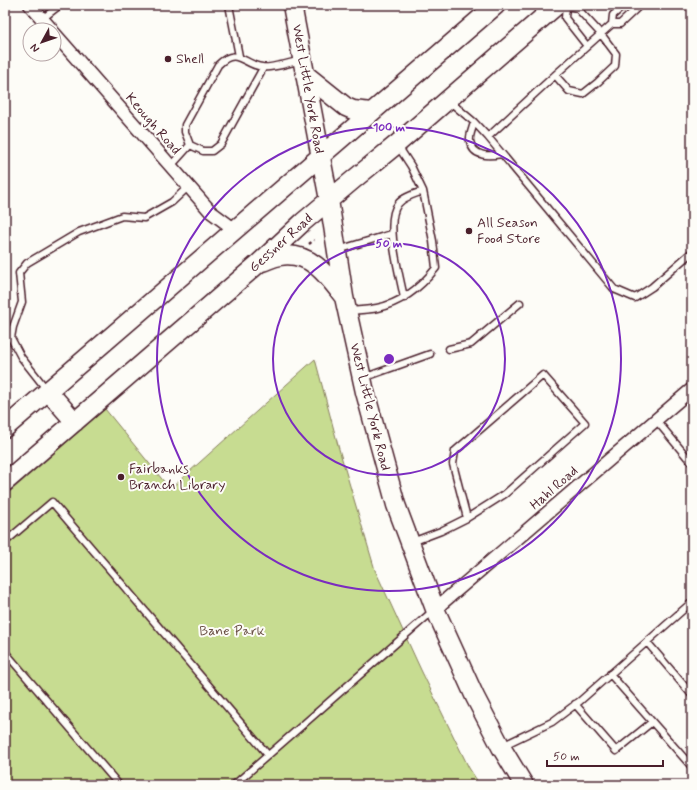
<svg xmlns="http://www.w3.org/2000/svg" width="697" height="790" font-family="Mynerve,sans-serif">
	<rect width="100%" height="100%" fill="#fdfcf7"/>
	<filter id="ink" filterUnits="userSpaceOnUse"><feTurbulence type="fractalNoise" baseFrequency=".025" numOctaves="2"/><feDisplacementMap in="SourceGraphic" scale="8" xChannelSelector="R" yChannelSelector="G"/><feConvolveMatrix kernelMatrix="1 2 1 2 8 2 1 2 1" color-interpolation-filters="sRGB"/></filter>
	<g filter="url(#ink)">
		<path fill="#c7dc91" stroke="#887e5e" d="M315,359L339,449L375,570L421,670L469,768L480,785H5V496L105,409L170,489Z"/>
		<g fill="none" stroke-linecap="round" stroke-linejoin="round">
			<defs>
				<path id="service" d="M229,5L239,56
					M42,19L60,5
					M612,24L613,15L625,5
					M555,75L569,91L583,94L598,82L615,66L616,54L601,34L577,8L566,6L565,18L587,46
					M449,101L474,122L488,137L614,289L635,298L652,287L692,252
					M474,122C473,128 469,135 470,141C473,158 490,156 502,154
					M488,137L555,75L612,24H620L637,8V5
					M190,145L203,151H212L221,144L263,68
					M171,166L190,145L185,132V125L218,65C237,46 242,64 262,67C269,69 293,62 302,60
					M338,250L391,234
					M404,298C400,276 384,221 398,204C403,197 415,194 423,191
					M349,311C358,310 368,310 377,308C401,303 421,287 436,268L433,241L423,191L411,166L398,146
					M449,349L471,344L520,303
					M363,378L430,354
					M47,390L21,357L11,338L13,327L22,302L19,273L27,263L79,232L122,216L144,218L172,202L188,187
					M656,420L692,463
					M5,542L52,502L268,755
					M412,542L441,531L467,518L505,494L585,423L543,375L455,451L453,464L467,518
					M647,642L692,695
					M5,652L119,785
					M610,674L692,767
					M575,704L616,751L652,722
					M502,746L552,722L580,701L692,602
					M234,785L434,610"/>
				<path id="minor" d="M30,5L52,30
					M54,33L211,212L234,229
					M435,609L692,389"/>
				<path id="secondary" d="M292,5L329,200L344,297L365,392L396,505L435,609L475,697L501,747L524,785
					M306,75L346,107L353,110L371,112
					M262,262C268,260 274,257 280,256C310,251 327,275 343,296
					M48,391L75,422
					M5,428L496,5
					M5,482L259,263L303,222L353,180L397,144L557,5"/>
			</defs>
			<use href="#service" stroke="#4a1f2b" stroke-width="9"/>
			<use href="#minor" stroke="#4a1f2b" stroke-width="15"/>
			<use href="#secondary" stroke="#4a1f2b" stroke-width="21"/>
			<path stroke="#4a1f2b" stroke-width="2.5" stroke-dasharray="3 3" stroke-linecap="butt" d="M309,244L314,240"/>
			<use href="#service" stroke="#fdfcf7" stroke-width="6"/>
			<use href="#minor" stroke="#fdfcf7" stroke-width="12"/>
			<use href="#secondary" stroke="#fdfcf7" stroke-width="18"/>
		</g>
	</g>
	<g fill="none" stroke="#7b2cbf" stroke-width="2">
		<circle cx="389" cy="359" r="116"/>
		<circle cx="389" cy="359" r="232"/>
	</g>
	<g fill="#4a1f2b" stroke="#fdfcf7" stroke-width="1.5">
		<circle cx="168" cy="59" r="4"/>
		<circle cx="469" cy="231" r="4"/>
		<circle cx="121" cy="477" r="4"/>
	</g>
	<g text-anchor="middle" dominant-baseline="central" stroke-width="4" stroke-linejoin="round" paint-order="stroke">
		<g font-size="14" fill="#4a1f2b" stroke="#fdfcf7" text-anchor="start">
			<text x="176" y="59">Shell</text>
			<text x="477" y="223">All Season<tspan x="477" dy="16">Food Store</tspan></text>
			<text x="129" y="469">Fairbanks<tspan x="129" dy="16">Branch Library</tspan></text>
		</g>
		<g font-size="14" fill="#4a1f2b" stroke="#fdfcf7">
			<text transform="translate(308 89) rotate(80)">West Little York Road</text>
			<text transform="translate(153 124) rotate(49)">Keough Road</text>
			<text transform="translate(281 243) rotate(-42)">Gessner Road</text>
			<text transform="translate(370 407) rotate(76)">West Little York Road</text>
			<text transform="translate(554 488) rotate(-41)">Hahl Road</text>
		</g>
		<g font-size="14" fill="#694e44" stroke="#fdfcf7">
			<text x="232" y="631">Bane Park</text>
		</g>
	</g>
	<circle cx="389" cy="359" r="6" fill="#7b2cbf" stroke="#fdfcf7" stroke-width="2"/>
	<g font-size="12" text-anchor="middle" font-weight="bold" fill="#7b2cbf" stroke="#fdfcf7" stroke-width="4" stroke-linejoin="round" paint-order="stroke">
		<text x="389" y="131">100 m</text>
		<text x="389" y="247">50 m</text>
	</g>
	<rect width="697" height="790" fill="none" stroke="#fdfcf7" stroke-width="20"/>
	<rect x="10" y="10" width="677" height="770" fill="none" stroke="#4a1f2b" stroke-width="1.5" filter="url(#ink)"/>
	<g transform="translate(42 42) rotate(230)"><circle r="19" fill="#fdfcf7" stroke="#b5a4a5"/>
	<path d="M0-3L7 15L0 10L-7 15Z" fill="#4a1f2b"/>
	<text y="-6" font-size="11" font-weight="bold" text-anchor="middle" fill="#4a1f2b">N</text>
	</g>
	<path d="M547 760v6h116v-6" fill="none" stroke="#4a1f2b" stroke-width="2"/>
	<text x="553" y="760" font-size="12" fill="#4a1f2b" stroke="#fdfcf7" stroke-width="3" paint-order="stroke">50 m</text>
</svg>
